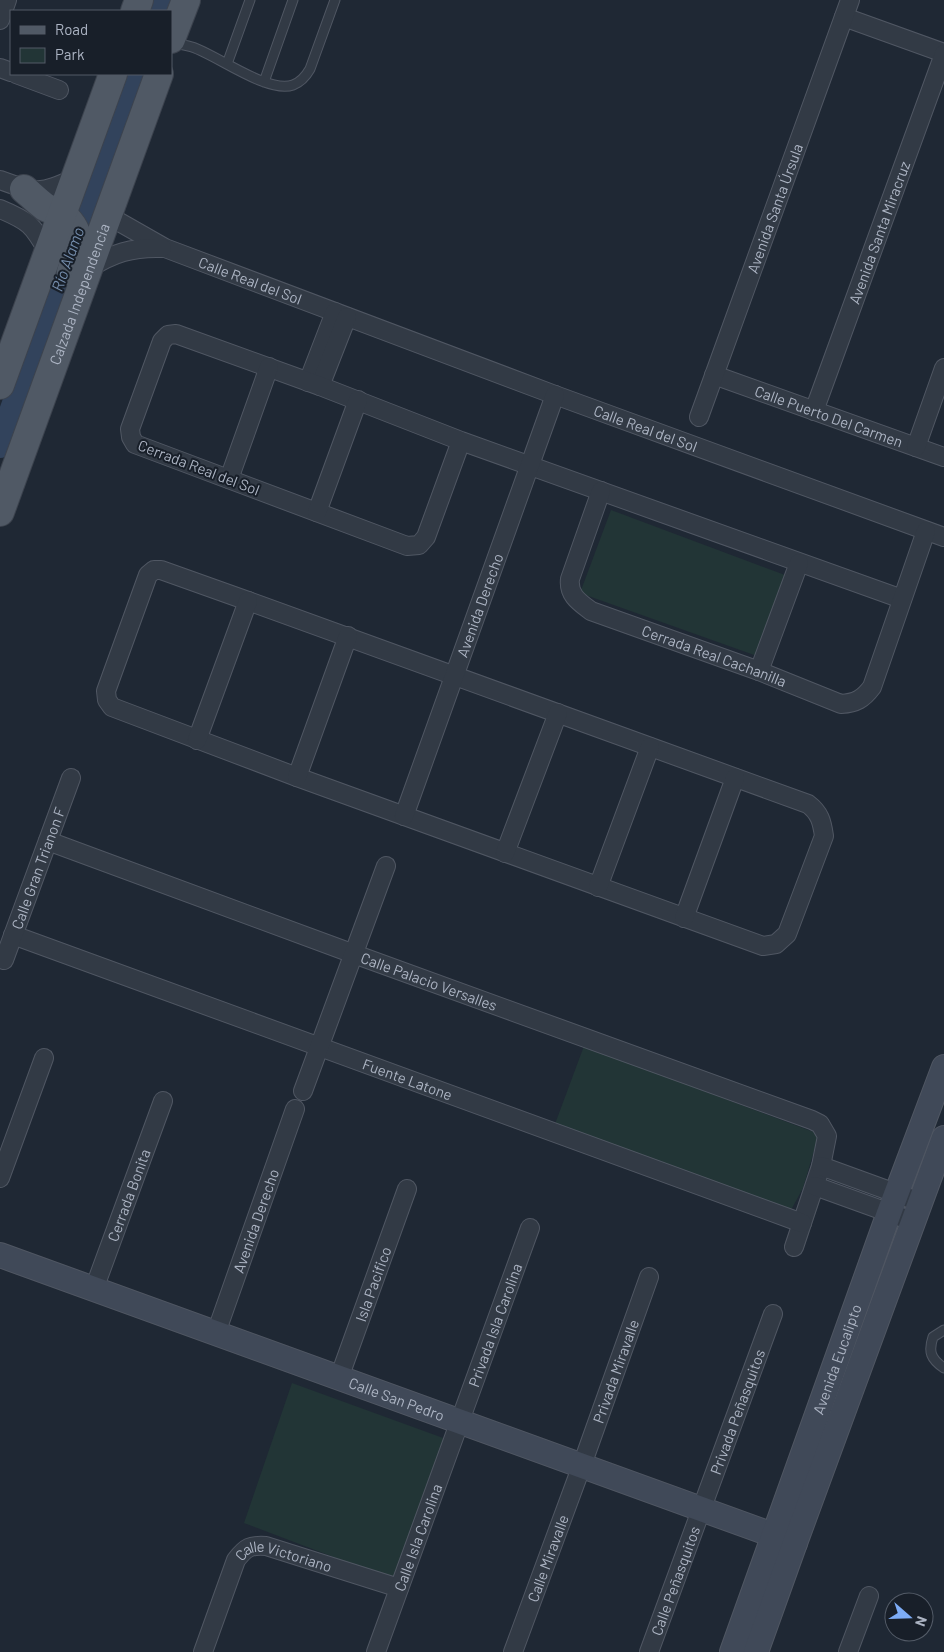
<svg xmlns="http://www.w3.org/2000/svg" width="944" height="1652" font-family="Barlow,sans-serif">
	<rect width="100%" height="100%" fill="#1f2834"/>
	<path fill="#223536" d="M611,510L785,575L757,656L580,593Z
		M584,1046L819,1134L803,1188L791,1210L555,1124Z
		M292,1383L446,1439L394,1580L244,1523Z"/>
	<g fill="none" stroke-linecap="round" stroke-linejoin="round">
		<path stroke="#32435c" stroke-width="26" d="M157,11L161,0
			M0,445L134,74"/>
		<defs>
			<path id="lane" d="M172,43C179,44 185,45 192,47C217,55 268,94 293,85C301,82 306,76 310,69L335,0
				M227,64L250,0
				M264,82L293,0
				M944,1330L933,1337C928,1352 931,1359 944,1368"/>
			<g id="street">
				<path d="M844,17L944,53"/>
				<path d="M0,20L7,0"/>
				<path d="M0,68L11,72"/>
				<path d="M16,74L59,90"/>
				<path d="M0,180C38,194 39,194 76,178"/>
				<path d="M0,209C29,221 33,225 48,252"/>
				<path id="s1" d="M107,215L165,248L555,395L944,537"/>
				<path d="M88,269C113,253 132,247 162,248"/>
				<path id="s2" d="M714,375L944,457"/>
				<path d="M308,382L335,312"/>
				<path d="M320,386L347,317"/>
				<path id="s3" d="M814,411L944,54"/>
				<path id="s4" d="M699,417L850,0"/>
				<path d="M461,441L426,537L419,545L407,546L135,444L131,437L130,429L162,341L168,335L176,334L320,386L461,441L902,599"/>
				<path d="M916,447L944,368"/>
				<path d="M229,479L269,367"/>
				<path id="s5" d="M601,491L570,579C568,595 579,602 591,611L759,671L841,704C856,703 863,699 872,687L926,531"/>
				<path d="M317,512L358,400"/>
				<path d="M154,570H161L248,601L808,804C820,813 822,822 824,836L787,934L776,944L763,946L297,777L112,707L107,700L106,691L148,575Z"/>
				<path d="M759,671L799,563"/>
				<path d="M197,740L248,601"/>
				<path d="M297,777L348,636"/>
				<path id="s6" d="M404,816L555,395"/>
				<path id="s7" d="M48,841L354,954L812,1120L820,1124L827,1136L821,1166L794,1247"/>
				<path d="M505,853L558,713"/>
				<path d="M598,887L650,747"/>
				<path d="M684,918L735,778"/>
				<path id="s8" d="M13,935L802,1223"/>
				<path id="s9" d="M4,960L71,778"/>
				<path d="M303,1091L386,866"/>
				<path d="M821,1166L920,1202"/>
				<path d="M0,1178L44,1058"/>
				<path d="M815,1186L912,1221"/>
				<path id="s10" d="M94,1289L163,1101"/>
				<path id="s11" d="M216,1333L295,1109"/>
				<path id="s12" d="M339,1378L407,1189"/>
				<path id="s13" d="M203,1652L236,1560C246,1547 250,1545 266,1546L399,1588"/>
				<path id="s14" d="M376,1652L530,1228"/>
				<path id="s15" d="M513,1652L582,1465L649,1277"/>
				<path id="s16" d="M649,1652L773,1314"/>
				<path d="M848,1652L869,1596"/>
			</g>
			<g id="secondary">
				<path id="s17" d="M0,1255L795,1543"/>
				<path id="s18" d="M732,1652L889,1213L944,1067"/>
				<path d="M756,1652L795,1543L944,1138"/>
			</g>
			<g id="primary">
				<path d="M135,11L139,0"/>
				<path d="M171,39L186,0"/>
				<path d="M24,189C31,195 38,202 45,207C51,210 58,211 63,215C84,234 79,249 71,272"/>
				<path d="M0,385L113,74"/>
				<path id="s19" d="M0,512L159,74"/>
			</g>
		</defs>
		<use href="#lane" stroke="#505763" stroke-width="11"/>
		<use href="#street" stroke="#505763" stroke-width="20"/>
		<use href="#secondary" stroke="#505763" stroke-width="26"/>
		<use href="#primary" stroke="#3c434e" stroke-width="30"/>
		<use href="#lane" stroke="#323a45" stroke-width="9"/>
		<use href="#street" stroke="#323a45" stroke-width="18"/>
		<use href="#secondary" stroke="#404958" stroke-width="24"/>
		<use href="#primary" stroke="#505965" stroke-width="28"/>
	</g>
	<g text-anchor="middle" dominant-baseline="central" stroke-width="4" stroke-linejoin="round" paint-order="stroke">
		<g font-size="15" fill="#acb4c3" stroke="#181f29">
			<text stroke="none"><textPath href="#s4" startOffset="222">Avenida Santa Úrsula</textPath></text>
			<text stroke="none"><textPath href="#s3" startOffset="190">Avenida Santa Miracruz</textPath></text>
			<text stroke="none"><textPath href="#s1" startOffset="158">Calle Real del Sol</textPath></text>
			<text stroke="none"><textPath href="#s19" startOffset="232">Calzada Independencia</textPath></text>
			<text stroke="none"><textPath href="#s2" startOffset="122">Calle Puerto Del Carmen</textPath></text>
			<text stroke="none"><textPath href="#s1" startOffset="580">Calle Real del Sol</textPath></text>
			<text transform="translate(199 467) rotate(21)">Cerrada Real del Sol</text>
			<text stroke="none"><textPath href="#s6" startOffset="224">Avenida Derecho</textPath></text>
			<text stroke="none"><textPath href="#s5" startOffset="265">Cerrada Real Cachanilla</textPath></text>
			<text stroke="none"><textPath href="#s9" startOffset="98">Calle Gran Trianon F</textPath></text>
			<text stroke="none"><textPath href="#s7" startOffset="406">Calle Palacio Versalles</textPath></text>
			<text stroke="none"><textPath href="#s8" startOffset="420">Fuente Latone</textPath></text>
			<text stroke="none"><textPath href="#s10" startOffset="100">Cerrada Bonita</textPath></text>
			<text stroke="none"><textPath href="#s11" startOffset="119">Avenida Derecho</textPath></text>
			<text stroke="none"><textPath href="#s12" startOffset="100">Isla Pacifico</textPath></text>
			<text stroke="none"><textPath href="#s14" startOffset="348">Privada Isla Carolina</textPath></text>
			<text stroke="none"><textPath href="#s18" startOffset="311">Avenida Eucalipto</textPath></text>
			<text stroke="none"><textPath href="#s15" startOffset="299">Privada Miravalle</textPath></text>
			<text stroke="none"><textPath href="#s17" startOffset="422">Calle San Pedro</textPath></text>
			<text stroke="none"><textPath href="#s16" startOffset="256">Privada Peñasquitos</textPath></text>
			<text stroke="none"><textPath href="#s14" startOffset="122">Calle Isla Carolina</textPath></text>
			<text stroke="none"><textPath href="#s15" startOffset="100">Calle Miravalle</textPath></text>
			<text stroke="none"><textPath href="#s13" startOffset="151">Calle Victoriano</textPath></text>
			<text stroke="none"><textPath href="#s16" startOffset="76">Calle Peñasquitos</textPath></text>
		</g>
		<g font-size="16" font-style="italic" fill="#748cab" stroke="#181f29">
			<text transform="translate(67 259) rotate(-70)">Río Alamo</text>
		</g>
	</g>
	<rect x="10" y="10" width="162" height="65" fill="#181f29" stroke="#535b67"/>
	<rect x="20" y="26" width="25" height="8" fill="#505965" stroke="#535b67"/>
	<text x="55" y="35" font-size="15" fill="#acb4c3">Road</text>
	<rect x="20" y="48" width="25" height="15" fill="#223536" stroke="#535b67"/>
	<text x="55" y="60" font-size="15" fill="#acb4c3">Park</text>
	<g transform="translate(909 1617) rotate(110)"><circle r="24" fill="#181f29" stroke="#535b67"/>
	<path d="M0-4L9 19L0 12L-9 19Z" fill="#7dacf6"/>
	<text y="-8" font-size="14" font-weight="bold" text-anchor="middle" fill="#acb4c3">N</text>
	</g>
</svg>
